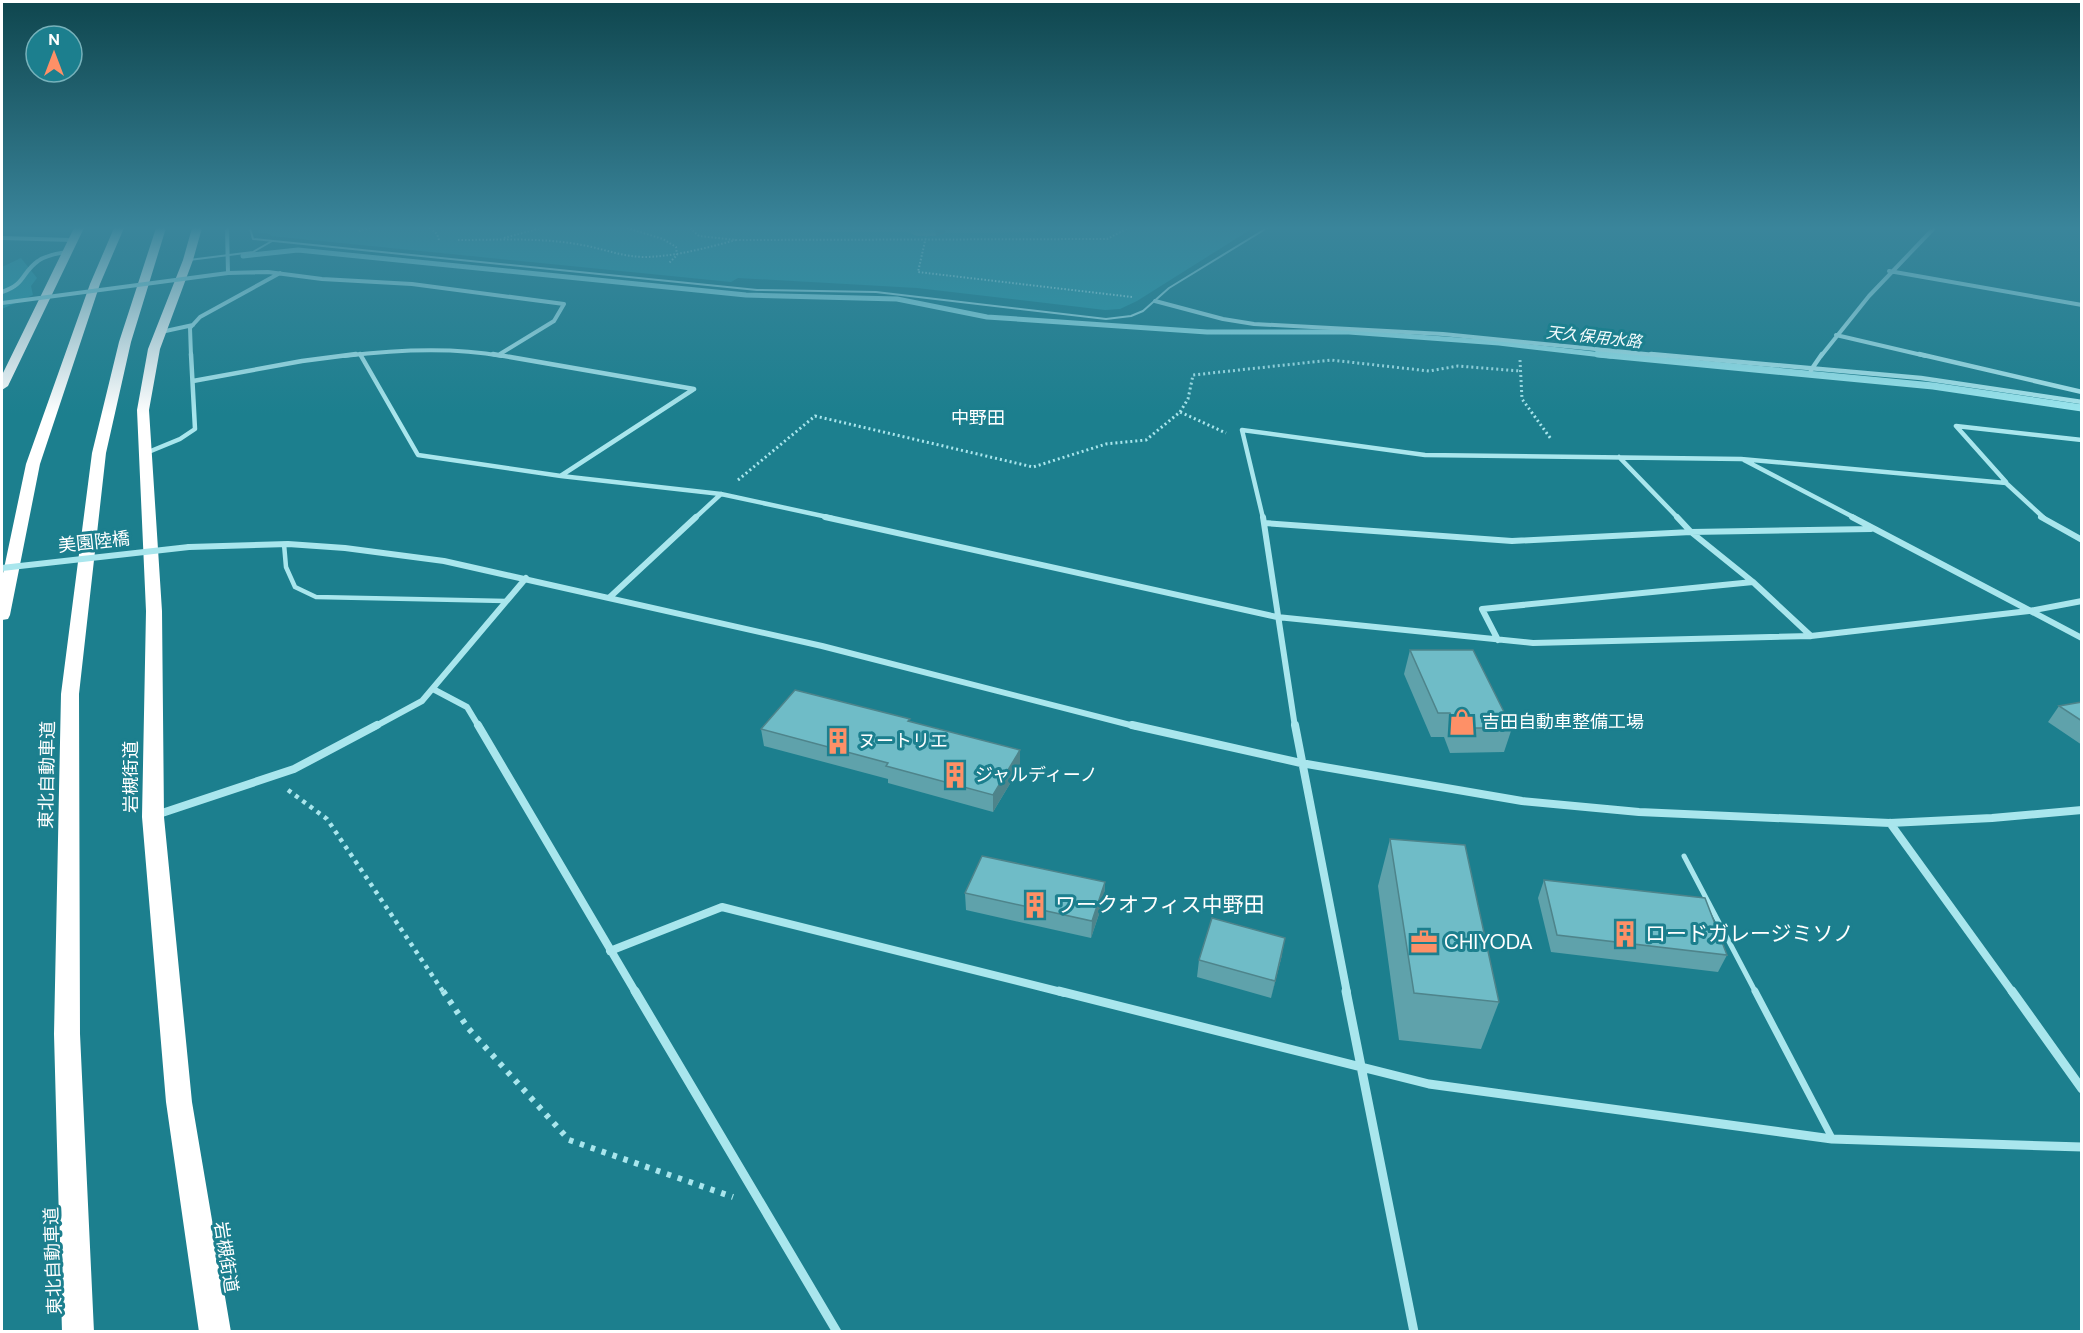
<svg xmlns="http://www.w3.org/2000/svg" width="2083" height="1333" font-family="'DM Sans','Noto Sans JP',sans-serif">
	<rect width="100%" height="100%" fill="#1c7f8e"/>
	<path fill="#289aa9" d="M258,228H1253L1137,301L1120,309L1105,310L917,288L738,278L731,282L271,236L270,234L258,233Z
		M21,258L37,278L31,286L33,295L2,309V267Z"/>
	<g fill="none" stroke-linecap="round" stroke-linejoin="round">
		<path stroke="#9ce7ef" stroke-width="5" d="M243,256L298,250L746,295L897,299L987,317L1207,332H1349L1499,343L1611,356"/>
		<path stroke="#9ce7ef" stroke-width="7" d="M1598,354L1933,386L2082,408"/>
		<path stroke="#a9e6ed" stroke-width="2" stroke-dasharray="1.5 2" stroke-linecap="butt" d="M430,228L437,234L439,240
			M627,228L663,239L676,247L677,255L669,263
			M690,228L699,236L736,240L1107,239L1128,228
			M928,228L918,272L1132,297
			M359,231L370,228
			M504,238L541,228
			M458,240C501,240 545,237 587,246C607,250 624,257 646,257C677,256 706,248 736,240"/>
		<path stroke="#a9e6ed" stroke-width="3" stroke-dasharray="2 3" stroke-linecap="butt" d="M1520,360L1522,399L1551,439
			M1180,412L1188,399L1193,375L1331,360L1429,371L1458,366L1520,371
			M738,480L815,416L1033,467L1106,444L1146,440L1180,412L1226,433"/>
		<path stroke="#a9e6ed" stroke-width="4.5" stroke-dasharray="4 5" stroke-linecap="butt" d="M288,790L327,819L444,993"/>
		<path stroke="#a9e6ed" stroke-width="6" stroke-dasharray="4.5 7" stroke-linecap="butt" d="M443,991L468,1028L569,1140L733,1197"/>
		<path stroke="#a9e6ed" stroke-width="2" d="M250,228L253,239L757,290L876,292L1106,319L1131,316L1143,311L1169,288L1267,228
			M189,260L253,252L272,241"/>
		<path stroke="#a9e6ed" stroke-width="4.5" d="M284,544L286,567L295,587L316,597L506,601"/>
		<path stroke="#a9e6ed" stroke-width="5" d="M1684,856L1756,993"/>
		<path stroke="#a9e6ed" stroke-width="7" d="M1755,991L1832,1138"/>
		<path stroke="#a9e6ed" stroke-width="4" d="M2,238L72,240
			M1889,271L2082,305
			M228,273L268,272L322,279L412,284L564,304L554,321L500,354
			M2,292C26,284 21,273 38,261C46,255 56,254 66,252
			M1155,301L1223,319L1254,324L1443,334L1666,356
			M161,332L193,325
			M1836,335L1926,356
			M191,356L190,328L200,317L280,273
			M344,356C393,350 453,347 502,356
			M1821,356L1869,296L1934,228"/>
		<path stroke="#a9e6ed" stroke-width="4.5" d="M360,354L418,455L561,476L721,494L832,518
			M493,354L694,389
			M1651,354L1921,378L2082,402
			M1919,354L2082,392
			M1811,370L1822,354
			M193,381L302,361L356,354
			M146,453L180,439L195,429L191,354
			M1619,457L1678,518
			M1744,460L1855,518
			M562,475L694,389
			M2006,482L1956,426L2082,440
			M695,518L721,494
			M1263,518L1242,430L1425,455L1741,459L2006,483L2044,518"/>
		<path stroke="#a9e6ed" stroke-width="6" d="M825,517L1277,617L1533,643L1811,636L2029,611L2082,601
			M1263,517L1295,727
			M1677,517L1691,532L1753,582L1811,636
			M1852,517L2082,638
			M2041,517L2082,540
			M1264,523L1512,541L1691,532L1871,529
			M189,547L288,544L345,548L444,561L822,646L1138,727
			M610,597L696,517
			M1498,640L1482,609L1753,582
			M433,689L467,707L479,727
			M374,727L422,701L526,578"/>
		<path stroke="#a9e6ed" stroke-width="8" d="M478,725L636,993
			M1132,725L1301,763L1522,801L1639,812L1890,823L1992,818L2082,810
			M1295,725L1347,993
			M156,815L294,769L377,725
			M1890,823L2013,993
			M610,951L722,907L1065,993"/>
		<path stroke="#a9e6ed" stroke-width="9" d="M635,991L837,1332
			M1059,991L1429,1084L1832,1139L2082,1147
			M1346,991L1414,1332
			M2012,991L2082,1089"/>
		<path fill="#fff" fill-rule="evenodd" d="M74,228H84L8,386L2,390V375Z
			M114,228H124L100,284L40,464L10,615L8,619L2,620V578L26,464L90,284Z
			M156,228H166L131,342L106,453L79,694L80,1034L94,1332H62L54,1034L61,694L92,453L119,342Z
			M192,228H202L193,260L160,349L149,410L162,611L164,817L192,1102L231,1332H199L166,1102L142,817L146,611L137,410L148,349L183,260Z"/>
		<path stroke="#a9e6ed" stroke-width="4" d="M2,303L228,273L227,228"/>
		<path stroke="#a9e6ed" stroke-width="6" d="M2,568L189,547"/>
	</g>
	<path fill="#5fa2ab" d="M820,228H1036V232L945,233L936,236H917L908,232H820Z
		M1410,650L1512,728L1504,752L1450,753L1444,737H1431L1404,674Z
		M2082,702V745L2048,722L2059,706Z
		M910,722L1020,750V767L993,812L888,783V779L764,746L761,729Z
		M1390,839L1499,1002L1481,1049L1399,1040L1378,886Z
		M1544,880L1727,955L1718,972L1551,952L1538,898Z
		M1105,882L1104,899L1091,938L966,910L965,893Z
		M1282,955L1271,998L1197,977L1199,960Z"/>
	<path fill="#4e848b" d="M935,228H945V233L936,236Z
		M1020,750V767L993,812V795Z
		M1105,882L1104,899L1091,938L1092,921Z
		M1285,938L1282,955L1271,998L1275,981Z"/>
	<path fill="#6fbcc7" stroke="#4e848b" stroke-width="1.5" d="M1410,650H1473L1512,728H1457L1450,713H1438Z
		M795,690L910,719L908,721L1020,750L993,795L886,766L888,763L761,729Z
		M2082,702V721L2059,706Z
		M1390,839L1465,845L1499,1002L1414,993Z
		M982,856L1105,882L1092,921L965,893Z
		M1544,880L1705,898L1727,955L1557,935Z
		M1212,918L1285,938L1275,981L1199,960Z"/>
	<linearGradient id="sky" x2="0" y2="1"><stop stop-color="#0f464e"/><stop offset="0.55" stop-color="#3a859b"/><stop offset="1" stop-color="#3a859b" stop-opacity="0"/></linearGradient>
	<rect width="2083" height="415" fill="url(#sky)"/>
	<defs>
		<symbol id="shop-bare" viewBox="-9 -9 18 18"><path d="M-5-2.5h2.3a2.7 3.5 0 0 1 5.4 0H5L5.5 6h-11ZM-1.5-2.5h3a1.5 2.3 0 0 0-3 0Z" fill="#fe9067" stroke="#1c7f8e" stroke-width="2.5" paint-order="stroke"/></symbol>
		<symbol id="building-bare" viewBox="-9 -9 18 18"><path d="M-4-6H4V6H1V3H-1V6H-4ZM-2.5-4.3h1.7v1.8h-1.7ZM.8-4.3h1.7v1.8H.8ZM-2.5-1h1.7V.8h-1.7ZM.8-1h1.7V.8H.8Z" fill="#fe9067" stroke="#1c7f8e" stroke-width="2.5" paint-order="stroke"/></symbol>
		<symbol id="office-bare" viewBox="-9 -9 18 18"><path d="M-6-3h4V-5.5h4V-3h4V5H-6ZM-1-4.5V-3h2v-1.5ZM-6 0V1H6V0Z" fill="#fe9067" stroke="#1c7f8e" stroke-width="2.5" paint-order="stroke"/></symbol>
	</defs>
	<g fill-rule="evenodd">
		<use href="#shop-bare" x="1443" y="703" width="38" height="38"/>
		<use href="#building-bare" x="819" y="722" width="38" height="38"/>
		<use href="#building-bare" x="936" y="756" width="38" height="38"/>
		<use href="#building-bare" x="1016" y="886" width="38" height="38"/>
		<use href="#building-bare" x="1606" y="915" width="38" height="38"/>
		<use href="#office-bare" x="1405" y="923" width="38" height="38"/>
	</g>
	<g text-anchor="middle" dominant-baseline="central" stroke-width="6" stroke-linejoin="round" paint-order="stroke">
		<g font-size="16" font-style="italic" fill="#f4fcfd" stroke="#1c7f8e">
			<text transform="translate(1594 337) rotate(6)">天久保用水路</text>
		</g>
		<g font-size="18" fill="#fff" stroke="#1c7f8e">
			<text x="978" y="418">中野田</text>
		</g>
		<g font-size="18" fill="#fff" stroke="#1c7f8e">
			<text transform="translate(94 542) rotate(-6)">美園陸橋</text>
			<text transform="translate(47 775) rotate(-89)">東北自動車道</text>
			<text transform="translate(131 777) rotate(-90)">岩槻街道</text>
			<text transform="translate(226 1257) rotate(81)">岩槻街道</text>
			<text transform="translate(53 1261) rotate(-92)">東北自動車道</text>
		</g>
		<g font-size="18" fill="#fff" stroke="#1c7f8e" text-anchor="start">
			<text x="1482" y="722">吉田自動車整備工場</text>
			<text x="858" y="741">ヌートリエ</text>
			<text x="975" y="775">ジャルディーノ</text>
		</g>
		<g font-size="21" fill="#fff" stroke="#1c7f8e" text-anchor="start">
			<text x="1055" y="905">ワークオフィス中野田</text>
			<text x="1645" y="934">ロードガレージミソノ</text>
			<text x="1444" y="942">CHIYODA</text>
		</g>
	</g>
	<rect width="2083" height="1333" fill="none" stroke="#ffffff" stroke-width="6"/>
	<g transform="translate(54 54)"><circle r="28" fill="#1c7f8e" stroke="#77b2bb" stroke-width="1.5"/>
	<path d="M0-4.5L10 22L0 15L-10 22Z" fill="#fe9067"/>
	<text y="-9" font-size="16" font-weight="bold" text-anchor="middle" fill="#ffffff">N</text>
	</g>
</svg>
